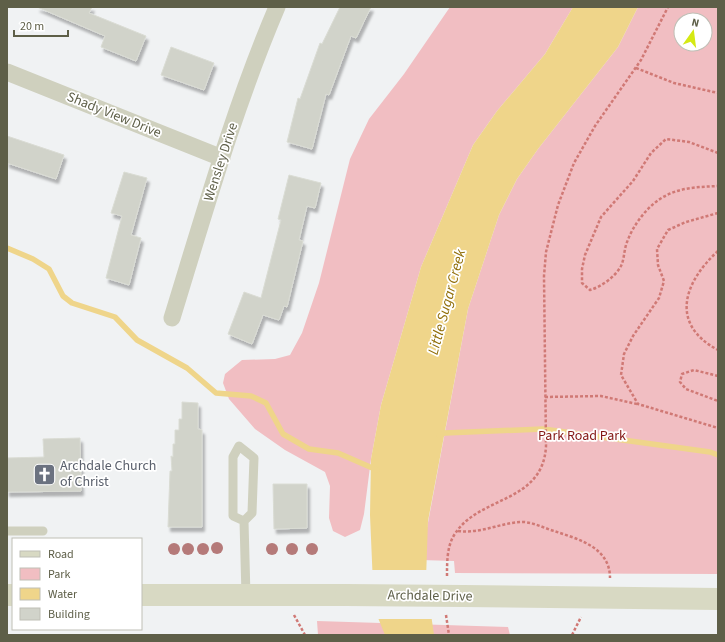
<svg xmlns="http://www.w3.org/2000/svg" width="725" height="642" font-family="'Source Sans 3',sans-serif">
	<defs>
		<filter id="shadow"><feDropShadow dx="2.5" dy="4.5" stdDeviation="1" flood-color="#0004"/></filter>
	</defs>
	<rect width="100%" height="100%" fill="#f0f2f3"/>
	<path fill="#f1bec2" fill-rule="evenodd" d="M450,7H573L545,54L497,111L473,145L421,267L381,405L371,459L364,514L360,530L345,537L333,531L329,518L330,486L325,472L285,450L255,429L229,399L223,383L225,374L242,360L275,359L290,355L302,333L319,283L350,159L369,119L404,74Z
		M638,7H718V574L455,573L454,561L421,560L468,309L499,215L517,179L538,149L618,47ZM681,20H705V44H681Z
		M317,621L508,627L510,635H318Z"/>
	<path fill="#efd58a" d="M573,7H638L618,47L538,149L517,179L499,215L468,309L428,521L426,579L434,635H385L374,608L370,515L371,459L381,405L421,267L473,145L497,111L545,54Z"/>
	<path fill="#f0f2f3" d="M370,570H428V579L434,619H376L372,608Z"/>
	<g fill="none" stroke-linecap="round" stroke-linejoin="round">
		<path stroke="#efd58a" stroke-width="5.5" d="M7,248L33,259L49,269L63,296L72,303L115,317L137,340L187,368L216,393L251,396L266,403L283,434L309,449L338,453L377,470
			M439,435L445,433L543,429L710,452L718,455"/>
	</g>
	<path fill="#d1d3ca" stroke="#dadcd4" filter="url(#shadow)" d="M37,7H92L89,13L146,36L136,61L101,47L105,36Z
		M340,7H371L356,38L351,36L329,95L326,94L312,149L287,142L298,98L300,99L320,43L322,44Z
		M171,47L214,63L204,90L161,75Z
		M7,136L64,155L56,179L7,163Z
		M124,172L147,178L131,235L141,238L129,285L106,278L122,216L111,213Z
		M289,175L321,183L315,208L307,206L299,240L303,241L287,307L284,306L279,320L263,315L252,344L228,334L244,292L261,298L281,220L278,219Z
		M182,402L198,403V429L202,430V527H168L170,471H172L171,456L173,457V444H175V430H179V419H182Z
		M80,438L81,491L7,492V458L44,457L43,439Z
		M273,484H307V528L274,529Z"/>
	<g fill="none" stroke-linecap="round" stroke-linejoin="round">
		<path stroke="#d07975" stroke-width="2.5" stroke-dasharray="3 2" stroke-linecap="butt" d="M636,68L674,83L718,93
			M718,153L689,142L666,139L651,153L633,181L601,217L585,255L582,269V283L590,290C601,287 615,277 621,266C624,260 624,252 626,245C632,226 648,204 667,195C683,187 701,187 718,186
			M718,213L686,222L668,230L657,249L658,265L664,281L659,298L633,336L624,354L621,375L638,404L718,428
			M718,251C684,282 669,324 718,350
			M718,376L694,370L682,374L680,382L686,389L718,401
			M545,397L601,396L637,404
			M458,531C482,534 501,522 524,522C535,523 544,528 554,531C578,539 610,547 610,578
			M447,576C447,563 447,548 453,537C476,495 543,505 546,446L544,276L546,252L558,205L574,163L595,126L641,60L668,7
			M294,615L305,635
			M446,615L449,635
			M572,635L581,617"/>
		<path stroke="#cfd0be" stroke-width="9" d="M244,521L233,516V457L239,446L254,458L252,513L244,521L246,596
			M7,531H43"/>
		<path stroke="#cfd0be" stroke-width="17" d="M7,72L222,158
			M172,318C204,214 234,108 277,7"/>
		<path stroke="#d8d9c3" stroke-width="22" d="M7,595H13
			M141,595H346
			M463,596L718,599"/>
		<path stroke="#d8d9c3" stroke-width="22" d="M346,595L463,596"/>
	</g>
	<g fill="#b57a79">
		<circle cx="217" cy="548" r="6"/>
		<circle cx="174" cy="549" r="6"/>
		<circle cx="188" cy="549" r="6"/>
		<circle cx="203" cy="549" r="6"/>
		<circle cx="272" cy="549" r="6"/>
		<circle cx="292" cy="549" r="6"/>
		<circle cx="312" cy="549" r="6"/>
	</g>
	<defs>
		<symbol id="church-square" viewBox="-11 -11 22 22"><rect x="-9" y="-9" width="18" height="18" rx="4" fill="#6b7280" stroke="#fff"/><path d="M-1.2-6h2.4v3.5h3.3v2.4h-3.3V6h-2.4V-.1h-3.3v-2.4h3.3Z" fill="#fff"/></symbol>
	</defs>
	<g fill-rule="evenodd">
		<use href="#church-square" x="32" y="462" width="25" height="25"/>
	</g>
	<g text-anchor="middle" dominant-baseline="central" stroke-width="3.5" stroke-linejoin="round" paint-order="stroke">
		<g font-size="14" fill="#5e5f48" stroke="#fff">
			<text transform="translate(114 115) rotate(22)">Shady View Drive</text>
			<text transform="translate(221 162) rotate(-72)">Wensley Drive</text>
			<text transform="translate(430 596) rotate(1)">Archdale Drive</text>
		</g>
		<g font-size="14" fill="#841815" stroke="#fff">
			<text x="582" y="436">Park Road Park</text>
		</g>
		<g font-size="14" fill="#5b616d" stroke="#fff" text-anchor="start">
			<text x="60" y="466">Archdale Church<tspan x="60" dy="16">of Christ</tspan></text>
		</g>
		<g font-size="15" font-style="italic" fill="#916f0a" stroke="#fff">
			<text transform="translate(447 302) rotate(-75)">Little Sugar Creek</text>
		</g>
	</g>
	<rect width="725" height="642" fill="none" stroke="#5e5f48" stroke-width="16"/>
	<rect x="12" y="538" width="130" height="92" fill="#ffffff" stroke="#bfbfb6"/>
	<rect x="20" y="551" width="20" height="6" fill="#d8d9c3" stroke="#bfbfb6"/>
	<text x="48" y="558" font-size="12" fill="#5e5f48">Road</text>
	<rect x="20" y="568" width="20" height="12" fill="#f1bec2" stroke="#bfbfb6"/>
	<text x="48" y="578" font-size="12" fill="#5e5f48">Park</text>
	<rect x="20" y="588" width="20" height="12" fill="#efd58a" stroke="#bfbfb6"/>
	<text x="48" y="598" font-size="12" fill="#5e5f48">Water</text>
	<rect x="20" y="608" width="20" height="12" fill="#d1d3ca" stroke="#bfbfb6"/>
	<text x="48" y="618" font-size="12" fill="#5e5f48">Building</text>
	<g transform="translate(693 32) rotate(14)"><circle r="19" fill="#ffffff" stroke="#bfbfb6"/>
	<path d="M0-3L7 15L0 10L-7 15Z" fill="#d5e914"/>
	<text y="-6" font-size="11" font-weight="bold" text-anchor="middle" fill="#5e5f48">N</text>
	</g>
	<path d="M14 30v6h54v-6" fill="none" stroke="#5e5f48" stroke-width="2"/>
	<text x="20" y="30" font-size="12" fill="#5e5f48" stroke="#ffffff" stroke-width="3" paint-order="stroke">20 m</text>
</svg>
